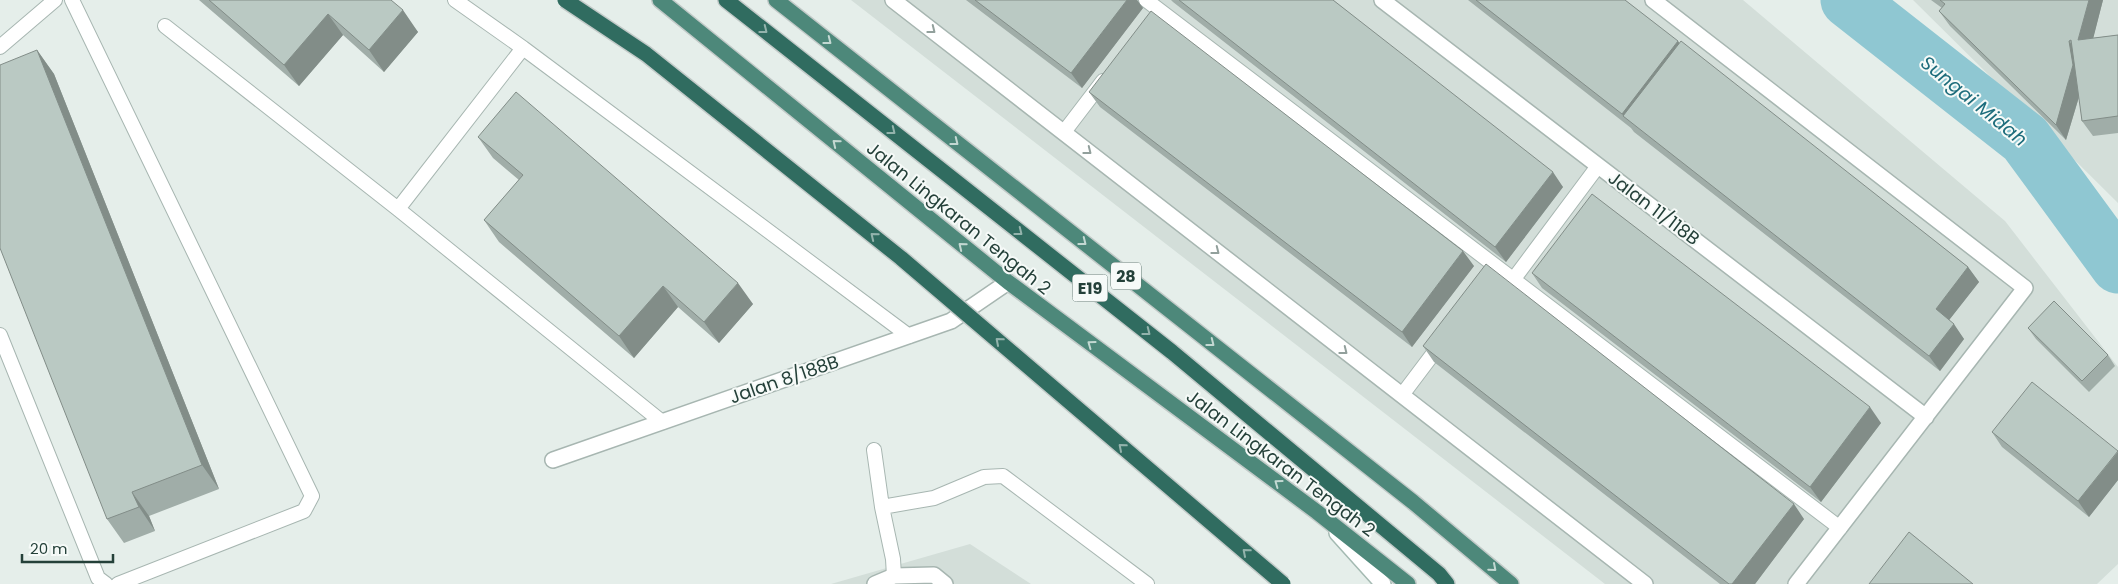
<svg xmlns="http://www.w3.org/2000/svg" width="2118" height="584" font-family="Poppins,sans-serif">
	<rect width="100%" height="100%" fill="#e5eeea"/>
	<path fill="#d3ded9" d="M851,0H1743L2005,221L2118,367V564L2097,584H1605Z
		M1913,0H2118V203Z
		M970,544L1031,584H831Z"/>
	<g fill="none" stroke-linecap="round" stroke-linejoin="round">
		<path stroke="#8fc7d2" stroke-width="55" d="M1848,0L2025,139L2118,266"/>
		<defs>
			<path id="service" d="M72,0L312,496L304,511L118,584
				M455,0L523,48L909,336
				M1146,0L1840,528
				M165,26L398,209L662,422
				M0,47L55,0
				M1064,132L1103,81
				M398,209L523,48
				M1513,280L1598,166
				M0,335L98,578L106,584
				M1402,395L1442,342
				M874,450L882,507L893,559L894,576
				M882,507L934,498L984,477L1003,476L1147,584"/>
			<path id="minor" d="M893,0L1645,584
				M1382,0L1926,417
				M1653,0L2025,288L1796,584
				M553,460L951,321L1008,282
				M875,584L894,576L934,575L945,584"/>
			<path id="secondary" d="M1337,533L1383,584"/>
			<path id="trunk" d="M660,0L1008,282L1317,512L1408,584
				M776,0L1413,502L1511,584"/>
			<path id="motorway" d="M726,0L1172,352L1439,574L1447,584"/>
		</defs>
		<use href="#service" stroke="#a7b6b1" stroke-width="16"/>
		<use href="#minor" stroke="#a7b6b1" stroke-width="18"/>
		<use href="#secondary" stroke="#a4bab2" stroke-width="18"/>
		<use href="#trunk" stroke="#c2cac8" stroke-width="18"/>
		<use href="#motorway" stroke="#c2cac8" stroke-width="18"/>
		<use href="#service" stroke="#fff" stroke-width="14"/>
		<use href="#minor" stroke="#fff" stroke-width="15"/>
		<use href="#secondary" stroke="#fff" stroke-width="15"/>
		<use href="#trunk" stroke="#4d887a" stroke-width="15"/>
		<use href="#motorway" stroke="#306c60" stroke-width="15"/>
		<defs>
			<path id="motorway-bridge" d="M565,0L646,54L901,258L1283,584"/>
		</defs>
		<use href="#motorway-bridge" stroke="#c2cac8" stroke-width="18" stroke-linecap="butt"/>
		<use href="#motorway-bridge" stroke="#306c60" stroke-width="15"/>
	</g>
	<path fill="#a0ada8" d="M199,0H391L418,32L384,72L343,35L299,86Z
		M966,0H1137L1143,8L1082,88Z
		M1171,0H1333L1563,187L1506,262L1173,2Z
		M1468,0H1625L1679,43L1968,267L1979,282L1949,320L1964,339L1940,371L1634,132L1631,128Z
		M1931,0H2103L2093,38L2118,35V133L2093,136L2082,121L2079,97L2066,140L1950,26L1939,11L1942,8Z
		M37,50L54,74L219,489L149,516L155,531L124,543L107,519Z
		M1089,92L1474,266L1412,347L1100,107Z
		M478,137L753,304L719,343L678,307L634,358L499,242L484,220L519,180L493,158Z
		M1532,273L1881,423L1821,502L1542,288Z
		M2028,328L2108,355L2115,366L2089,392L2036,339Z
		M1423,346L1804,519L1755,584H1720L1434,362Z
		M1992,432L2118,451V480L2089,517L2002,447Z"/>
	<path fill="#828d88" d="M1127,0H1137L1143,8L1082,88L1071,73Z
		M2089,0H2103L2089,55L2078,40Z
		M403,10L418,32L384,72L369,50Z
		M328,14L343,35L299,86L284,65Z
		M1678,41L1688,56L1625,118L1622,114Z
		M2069,41L2080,56L2084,80L2066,140L2056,125Z
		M37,50L54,74L219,489L202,465Z
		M1553,172L1563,187L1506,262L1495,247Z
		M1463,251L1474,266L1412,347L1402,332Z
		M1968,267L1979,282L1946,324L1936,309Z
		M738,283L753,304L719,343L704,322Z
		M663,286L678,307L634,358L619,336Z
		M1954,324L1964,339L1940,371L1929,356Z
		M1870,407L1881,423L1821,502L1810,487Z
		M2118,452V480L2089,517L2078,501Z
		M132,492L149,516L155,531L139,507Z
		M1794,504L1804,519L1755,584H1732Z"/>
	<path fill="#bac9c3" stroke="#828d88" d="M209,0H391L403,10L369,50L328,14L284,65Z
		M975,0H1127L1071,73Z
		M1179,0H1333L1553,172L1495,247Z
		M1476,0H1625L1678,41L1622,114Z
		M1940,0H2089L2078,40L2118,35V116L2082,121L2071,40L2069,41L2073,65L2056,125L1939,11L1945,4Z
		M1151,11L1463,251L1402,332L1089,92Z
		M1681,41L1968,267L1936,309L1954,324L1929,356L1623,116Z
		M37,50L202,465L132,492L139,507L107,519L0,248V65Z
		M516,92L738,283L704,322L663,286L619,336L484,220L523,175L478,137Z
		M1592,194L1870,407L1810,487L1532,273Z
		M1486,264L1794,504L1732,584H1729L1423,346Z
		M2054,301L2108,355L2082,381L2028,328Z
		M2032,382L2118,451L2078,501L1992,432Z
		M1909,532L1973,584H1869Z"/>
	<defs><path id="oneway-chevron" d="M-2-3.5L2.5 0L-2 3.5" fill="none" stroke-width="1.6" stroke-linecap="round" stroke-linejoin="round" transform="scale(1.25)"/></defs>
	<g stroke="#93b3ac">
		<use href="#oneway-chevron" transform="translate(764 30) rotate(38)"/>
		<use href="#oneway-chevron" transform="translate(892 131) rotate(38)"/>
		<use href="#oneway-chevron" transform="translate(1019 232) rotate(38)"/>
		<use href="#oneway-chevron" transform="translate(874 236) rotate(-141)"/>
		<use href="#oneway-chevron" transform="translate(1147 332) rotate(38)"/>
		<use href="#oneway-chevron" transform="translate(999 341) rotate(-139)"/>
		<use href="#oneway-chevron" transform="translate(1122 447) rotate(-139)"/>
		<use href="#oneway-chevron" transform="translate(1246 552) rotate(-139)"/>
	</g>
	<g stroke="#92a09c">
		<use href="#oneway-chevron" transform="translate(932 30) rotate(38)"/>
		<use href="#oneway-chevron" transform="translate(1088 151) rotate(38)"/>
		<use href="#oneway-chevron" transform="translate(1216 251) rotate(38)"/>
		<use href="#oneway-chevron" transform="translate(1344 351) rotate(38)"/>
	</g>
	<g stroke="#c3d8d2">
		<use href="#oneway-chevron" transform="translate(828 41) rotate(38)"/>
		<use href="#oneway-chevron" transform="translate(955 142) rotate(38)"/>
		<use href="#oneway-chevron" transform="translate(836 143) rotate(-141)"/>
		<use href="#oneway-chevron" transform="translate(1083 242) rotate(38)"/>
		<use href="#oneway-chevron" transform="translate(962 246) rotate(-141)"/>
		<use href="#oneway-chevron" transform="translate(1211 343) rotate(38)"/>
		<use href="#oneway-chevron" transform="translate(1091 344) rotate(-144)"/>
		<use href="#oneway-chevron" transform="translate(1278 483) rotate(-144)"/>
		<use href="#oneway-chevron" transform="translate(1493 568) rotate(41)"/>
	</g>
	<g text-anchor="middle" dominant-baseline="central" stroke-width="4" stroke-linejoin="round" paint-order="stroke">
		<g fill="#f6faf8" stroke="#637872" stroke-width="1">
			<rect x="1111" y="262.5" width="30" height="27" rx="4"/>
			<rect x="1072.5" y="274.5" width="35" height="27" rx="4"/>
		</g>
		<g font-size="16" font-weight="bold" fill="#244039">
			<text x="1126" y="276">28</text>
			<text x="1090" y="288">E19</text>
		</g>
		<g font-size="18" fill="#244039" stroke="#f6faf8">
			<text transform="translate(1654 208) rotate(37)">Jalan 11/118B</text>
			<text transform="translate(959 218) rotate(39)">Jalan Lingkaran Tengah 2</text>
			<text transform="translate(784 379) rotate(-19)">Jalan 8/188B</text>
			<text transform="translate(1281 463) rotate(37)">Jalan Lingkaran Tengah 2</text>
		</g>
		<g font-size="19" font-style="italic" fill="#1e6d7c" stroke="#f6faf8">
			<text transform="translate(1974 101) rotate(39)">Sungai Midah</text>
		</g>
	</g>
	<path d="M22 554v8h91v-8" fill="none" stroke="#244039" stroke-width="2.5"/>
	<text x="30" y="554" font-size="15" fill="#244039" stroke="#f6faf8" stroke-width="4" paint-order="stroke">20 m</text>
</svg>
